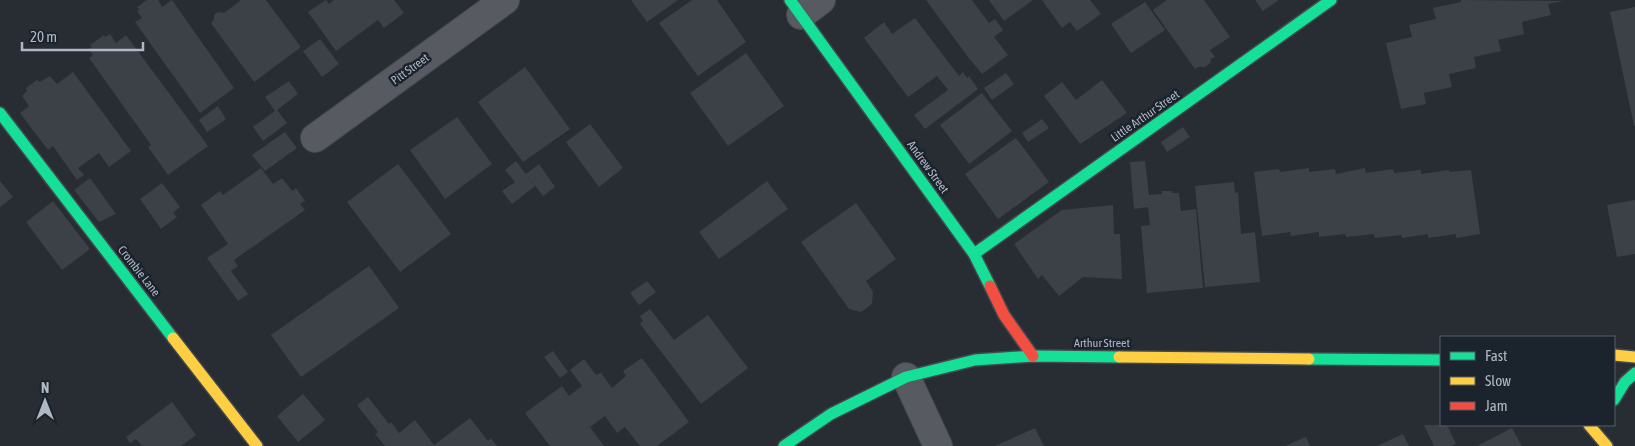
<svg xmlns="http://www.w3.org/2000/svg" width="1635" height="446" font-family="'Asap Condensed',sans-serif">
	<rect width="100%" height="100%" fill="#272d33"/>
	<path fill="#3c4147" d="M147,0H158L162,7L172,0L234,88L200,113L135,22L142,18L137,11L139,10L137,7Z
		M241,0H266L301,47L254,82L211,23L214,20V15L218,12L224,13Z
		M326,0L329,4L334,0H394L404,13L384,28L378,20L336,51L308,12Z
		M631,0H678L647,22Z
		M692,0H717L746,42L698,76L659,23Z
		M926,0H972L989,23L995,19L1003,30L994,37L1008,55L982,74L968,57Z
		M989,0H1033L1004,21Z
		M1042,0H1090L1101,14L1077,31L1070,22L1062,28Z
		M1167,0H1204L1230,37L1210,50L1215,57L1211,59L1210,63L1205,67H1198L1195,69L1153,10Z
		M1255,0H1279L1263,11Z
		M1461,0L1564,1L1548,4L1551,15L1522,22L1524,34L1498,40L1501,51L1474,57L1476,68L1449,74L1452,87L1424,93L1426,104L1401,109L1386,43L1412,37L1409,25L1436,19L1433,8L1461,2Z
		M1145,2L1165,30L1131,53L1111,24Z
		M1635,7V126H1634L1610,12Z
		M915,18L959,76L963,72L967,78L969,76L978,89L925,129L914,115L948,90L937,76L908,97L864,38L884,22L892,34Z
		M110,34L116,43L126,35L208,146L168,175L148,147L151,145L89,58L93,55L89,49L92,47L90,45L104,35L105,37Z
		M320,39L339,64L322,77L303,51Z
		M746,53L784,106L728,146L690,93Z
		M525,67L570,129L523,162L478,102Z
		M73,72L131,151L109,167L99,153L78,168L84,175L77,180L53,146L48,150L20,113L29,106L22,96L27,91L26,88L37,80L40,82L50,76L57,84Z
		M1006,73L1014,84L992,100L984,88Z
		M1102,80L1127,113L1080,144L1044,96L1062,82L1076,100Z
		M289,81L298,94L277,110L287,123L263,141L253,127L275,111L265,97Z
		M982,93L1012,131L969,164L940,125Z
		M218,106L226,119L207,132L199,120Z
		M457,117L492,164L445,199L410,150Z
		M1042,119L1049,128L1028,142L1022,133Z
		M590,124L623,168L599,187L566,142Z
		M1183,127L1190,137L1167,152L1161,142Z
		M285,132L297,148L265,171L252,155Z
		M1016,138L1049,182L998,219L965,174Z
		M516,161L535,186L512,204L502,191L515,182L505,170Z
		M1145,161L1149,195L1162,194V191H1172V193H1179L1181,211L1196,209L1203,288L1147,293L1141,226L1150,225L1148,207L1134,209L1130,162Z
		M398,164L451,234L400,272L347,202Z
		M539,164L555,187L543,196L526,174Z
		M261,168L273,184L282,178L292,191L296,188L305,201L300,204L305,210L234,260L238,266L231,271L248,294L238,301L207,258L228,244L201,205L220,191L223,195Z
		M1309,168V172L1335,169L1336,174L1365,168L1366,173L1393,169L1394,173L1421,170V174L1449,170V172L1471,170L1480,234L1456,238V234L1428,238V234L1402,238L1401,235L1375,238L1374,234L1346,237L1345,234L1319,237V232L1291,236L1290,232L1262,236L1254,172L1279,169L1280,172Z
		M90,178L116,214L99,222L74,190Z
		M0,181L13,197L0,207Z
		M767,181L788,209L719,259L699,232Z
		M1234,182L1235,193L1238,192L1241,234L1255,232L1260,282L1205,287L1195,186Z
		M162,183L180,207L173,213L177,217L161,229L140,199Z
		M1635,200V254L1617,257L1607,205Z
		M53,201L90,249L62,270L26,222Z
		M856,203L896,259L866,281L873,292L872,304L861,312L849,309L801,242Z
		M1113,205L1114,234H1120L1122,279L1083,277L1059,296L1042,275L1038,279L1014,244L1062,210Z
		M369,266L399,308L301,377L271,335Z
		M647,281L656,292L639,305L630,293Z
		M650,309L674,340L708,315L748,368L701,404L640,324L643,321L640,316Z
		M553,351L568,372L560,378L544,357Z
		M642,358L689,422L657,446H640L625,427L617,433L605,416L590,427L604,446H550L525,413L562,386L569,396L582,386L570,370L584,359L596,375L601,373L612,388L626,376L623,371Z
		M303,394L325,420L298,442L277,416Z
		M368,397L389,424L391,422L399,433L415,420L434,445L470,418L488,441L491,438L497,446H385L375,434L378,432L357,405Z
		M172,402L196,435L181,446H142L136,439L130,443L126,437Z
		M1424,425H1447L1456,444L1451,446H1434Z
		M1035,428L1044,446H995Z
		M1512,428L1522,446H1477Z
		M1403,434L1409,446H1377Z
		M1306,437L1310,446H1285Z"/>
	<g fill="none" stroke-linecap="round" stroke-linejoin="round">
		<defs>
			<path id="street" d="M801,15L821,0
				M315,138L505,0
				M906,377L938,446"/>
			<path id="fast" d="M790,0L974,254L990,286
				M0,113L173,338
				M974,254L1331,0
				M1309,359L1441,360
				M1614,400L1625,382L1635,373
				M784,446L831,414L906,377L975,360L1033,356L1119,357"/>
			<path id="slow" d="M173,338L257,446
				M1614,355L1635,357
				M1119,357L1309,359
				M1589,425L1607,446"/>
			<path id="jam" d="M990,286L1004,315L1033,356"/>
		</defs>
		<use href="#street" stroke="#44494e" stroke-width="30"/>
		<use href="#fast" stroke="#44494e" stroke-width="14"/>
		<use href="#slow" stroke="#44494e" stroke-width="14"/>
		<use href="#jam" stroke="#44494e" stroke-width="14"/>
		<use href="#street" stroke="#575b61" stroke-width="28"/>
		<use href="#fast" stroke="#16e098" stroke-width="11"/>
		<use href="#slow" stroke="#ffcf43" stroke-width="11"/>
		<use href="#jam" stroke="#f24e42" stroke-width="11"/>
	</g>
	<g text-anchor="middle" dominant-baseline="central" stroke-width="5" stroke-linejoin="round" paint-order="stroke">
		<g font-size="12" fill="#b0b8c5" stroke="#1b232d">
			<text transform="translate(410 69) rotate(-36)">Pitt Street</text>
			<text transform="translate(1145 116) rotate(-35)">Little Arthur Street</text>
			<text transform="translate(928 167) rotate(54)">Andrew Street</text>
			<text transform="translate(139 271) rotate(52)">Crombie Lane</text>
			<text x="1102" y="343">Arthur Street</text>
		</g>
	</g>
	<rect x="1440" y="336" width="175" height="90" fill="#1b232d" stroke="#575f6a"/>
	<rect x="1450" y="352" width="25" height="8" fill="#16e098" stroke="#575f6a"/>
	<text x="1485" y="361" font-size="15" fill="#b0b8c5">Fast</text>
	<rect x="1450" y="377" width="25" height="8" fill="#ffcf43" stroke="#575f6a"/>
	<text x="1485" y="386" font-size="15" fill="#b0b8c5">Slow</text>
	<rect x="1450" y="402" width="25" height="8" fill="#f24e42" stroke="#575f6a"/>
	<text x="1485" y="411" font-size="15" fill="#b0b8c5">Jam</text>
	<g transform="translate(45 401)" stroke="#1b232d" stroke-width="4" paint-order="stroke">
	<path d="M0-4L9 19L0 12L-9 19Z" fill="#b0b8c5"/>
	<text y="-8" font-size="14" font-weight="bold" text-anchor="middle" fill="#b0b8c5">N</text>
	</g>
	<path d="M22 42v8h121v-8" fill="none" stroke="#b0b8c5" stroke-width="2.5"/>
	<text x="30" y="42" font-size="15" fill="#b0b8c5" stroke="#1b232d" stroke-width="4" paint-order="stroke">20 m</text>
</svg>
